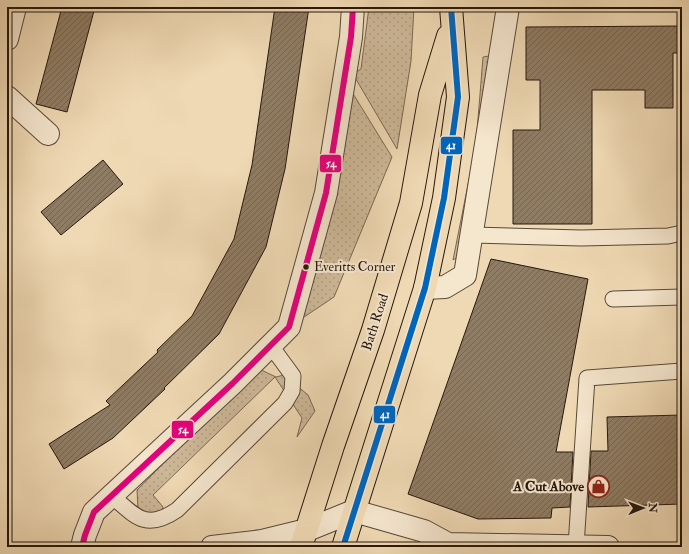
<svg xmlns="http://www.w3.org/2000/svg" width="689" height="554" font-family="'IM FELL Double Pica',serif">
	<defs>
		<pattern id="grass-dots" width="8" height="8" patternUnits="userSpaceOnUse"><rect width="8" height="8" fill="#cdb898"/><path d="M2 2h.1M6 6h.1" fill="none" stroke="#b09d82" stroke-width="1.8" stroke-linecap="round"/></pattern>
		<pattern id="building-hatch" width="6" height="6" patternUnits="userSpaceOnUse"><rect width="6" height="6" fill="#8f7c64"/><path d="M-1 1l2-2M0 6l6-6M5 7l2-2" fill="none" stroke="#756551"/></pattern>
	</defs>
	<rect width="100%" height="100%" fill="#efd9b4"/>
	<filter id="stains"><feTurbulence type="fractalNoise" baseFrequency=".005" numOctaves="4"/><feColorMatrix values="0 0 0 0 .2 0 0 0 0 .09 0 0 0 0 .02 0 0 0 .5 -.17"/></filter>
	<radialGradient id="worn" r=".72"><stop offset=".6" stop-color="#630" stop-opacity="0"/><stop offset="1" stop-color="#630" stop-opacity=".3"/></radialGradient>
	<path fill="url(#grass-dots)" stroke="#7a6852" d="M369,7H414L411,61L397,149L353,74L361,69Z
		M489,56L484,171L460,256L453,260L476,144L483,57Z
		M352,92L392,157L334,297L298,321Z
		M257,368L276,377L284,375L308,395L315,411L297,437L302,418L275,377L153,495L163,507L162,513L149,515L138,509L137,490Z"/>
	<path fill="url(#building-hatch)" stroke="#26180d" d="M62,7H95L67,112L36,104Z
		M275,7H309L285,169L266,247L219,334L164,388L165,389L113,438L64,469L49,444L110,405L106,401L158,352L157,350L192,316L234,239L252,165Z
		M682,26V53H673V108H645V90H592V224H513V130H540V80H526V27Z
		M103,160L123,184L61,235L41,212Z
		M491,259L588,279L556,452H573L570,507L552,508L551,518L478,519L408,494Z
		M682,415V504L588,507L591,451H608L607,417Z"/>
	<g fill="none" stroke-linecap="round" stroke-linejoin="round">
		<defs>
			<path id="service" d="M473,235L581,238L668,236L682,233
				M613,299L682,297
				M112,496C136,517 146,531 177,510L285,403L292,391L293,376L271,346
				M576,546L587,378L682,371"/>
			<path id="minor" d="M7,39L15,7
				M7,97L48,134
				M425,288L445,287L465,275L508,7
				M82,547L85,535L94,512L233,383L289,327L326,193L351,37L353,7
				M212,547L262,541L307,530"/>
			<path id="tertiary" d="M307,530L354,511L424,531L448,544
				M442,547L448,544L608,547"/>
			<path id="primary" d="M301,547L333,446L373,330L411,203L430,95L448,36
				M343,547L425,288L444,198L458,97L451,7"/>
		</defs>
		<use href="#service" stroke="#584837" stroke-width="17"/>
		<use href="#minor" stroke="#584837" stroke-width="24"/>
		<use href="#tertiary" stroke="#584837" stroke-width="24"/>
		<use href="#primary" stroke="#26180d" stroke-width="24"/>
		<use href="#service" stroke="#f5e6ce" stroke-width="15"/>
		<use href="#minor" stroke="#f5e6ce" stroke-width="22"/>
		<use href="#tertiary" stroke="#f5e6ce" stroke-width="22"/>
		<use href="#primary" stroke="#efd9b4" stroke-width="22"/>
		<defs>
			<path id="bus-1" d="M82,547L85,535L94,512L233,383L289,327L326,193L351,37L353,7"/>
			<path id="bus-2" d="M343,547L425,288L444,198L458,97L451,7"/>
		</defs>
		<use href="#bus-1" stroke="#f5e6ce" stroke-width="9"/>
		<use href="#bus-2" stroke="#f5e6ce" stroke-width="9"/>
		<use href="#bus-1" stroke="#e5007d" stroke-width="6"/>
		<use href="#bus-2" stroke="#0065bd" stroke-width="6"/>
	</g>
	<defs>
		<symbol id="shop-ring" viewBox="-11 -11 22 22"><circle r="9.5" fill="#f5e6ce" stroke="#8f2418" stroke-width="1.5"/><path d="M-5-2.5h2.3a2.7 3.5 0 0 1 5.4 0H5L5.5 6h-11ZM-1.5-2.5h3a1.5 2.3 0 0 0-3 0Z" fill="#8f2418"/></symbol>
	</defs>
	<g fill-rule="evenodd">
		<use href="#shop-ring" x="586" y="474" width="25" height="25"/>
	</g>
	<circle fill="#26180d" stroke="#f5e6ce" stroke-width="1.5" cx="306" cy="267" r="3.5"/>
	<g text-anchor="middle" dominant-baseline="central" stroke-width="4" stroke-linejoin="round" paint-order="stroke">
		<g font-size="13" fill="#26180d" stroke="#f5e6ce" text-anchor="start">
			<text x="314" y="267">Everitts Corner</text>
		</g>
		<g font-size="14" fill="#26180d" stroke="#f5e6ce">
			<text transform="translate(375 322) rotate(-72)">Bath Road</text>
		</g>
		<g font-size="14" font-weight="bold" fill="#26180d" stroke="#f5e6ce" text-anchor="end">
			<text x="584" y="486">A Cut Above</text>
		</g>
	</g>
	<g stroke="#f5e6ce" stroke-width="1.5">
		<rect x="440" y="136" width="23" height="19" rx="4" fill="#0065bd"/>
		<rect x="319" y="154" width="23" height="19" rx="4" fill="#e5007d"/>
		<rect x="373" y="405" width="23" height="19" rx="4" fill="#0065bd"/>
		<rect x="171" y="420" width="23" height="19" rx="4" fill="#e5007d"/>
	</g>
	<g font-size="11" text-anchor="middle" font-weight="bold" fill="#fff">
		<text x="451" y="149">41</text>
		<text x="331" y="167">54</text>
		<text x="385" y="418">41</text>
		<text x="183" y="433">54</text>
	</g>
	<rect width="689" height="554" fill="none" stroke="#efd9b4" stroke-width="24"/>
	<rect x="8" y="8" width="673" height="538" fill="none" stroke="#26180d" stroke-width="2"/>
	<rect x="12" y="12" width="665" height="530" fill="none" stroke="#26180d"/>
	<g transform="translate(643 508) rotate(89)" stroke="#f5e6ce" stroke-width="3" paint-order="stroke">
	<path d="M0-3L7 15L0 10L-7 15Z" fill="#26180d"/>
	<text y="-6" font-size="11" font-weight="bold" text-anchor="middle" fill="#26180d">N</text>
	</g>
	<rect width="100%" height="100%" filter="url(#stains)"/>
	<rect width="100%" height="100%" fill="url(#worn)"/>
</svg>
